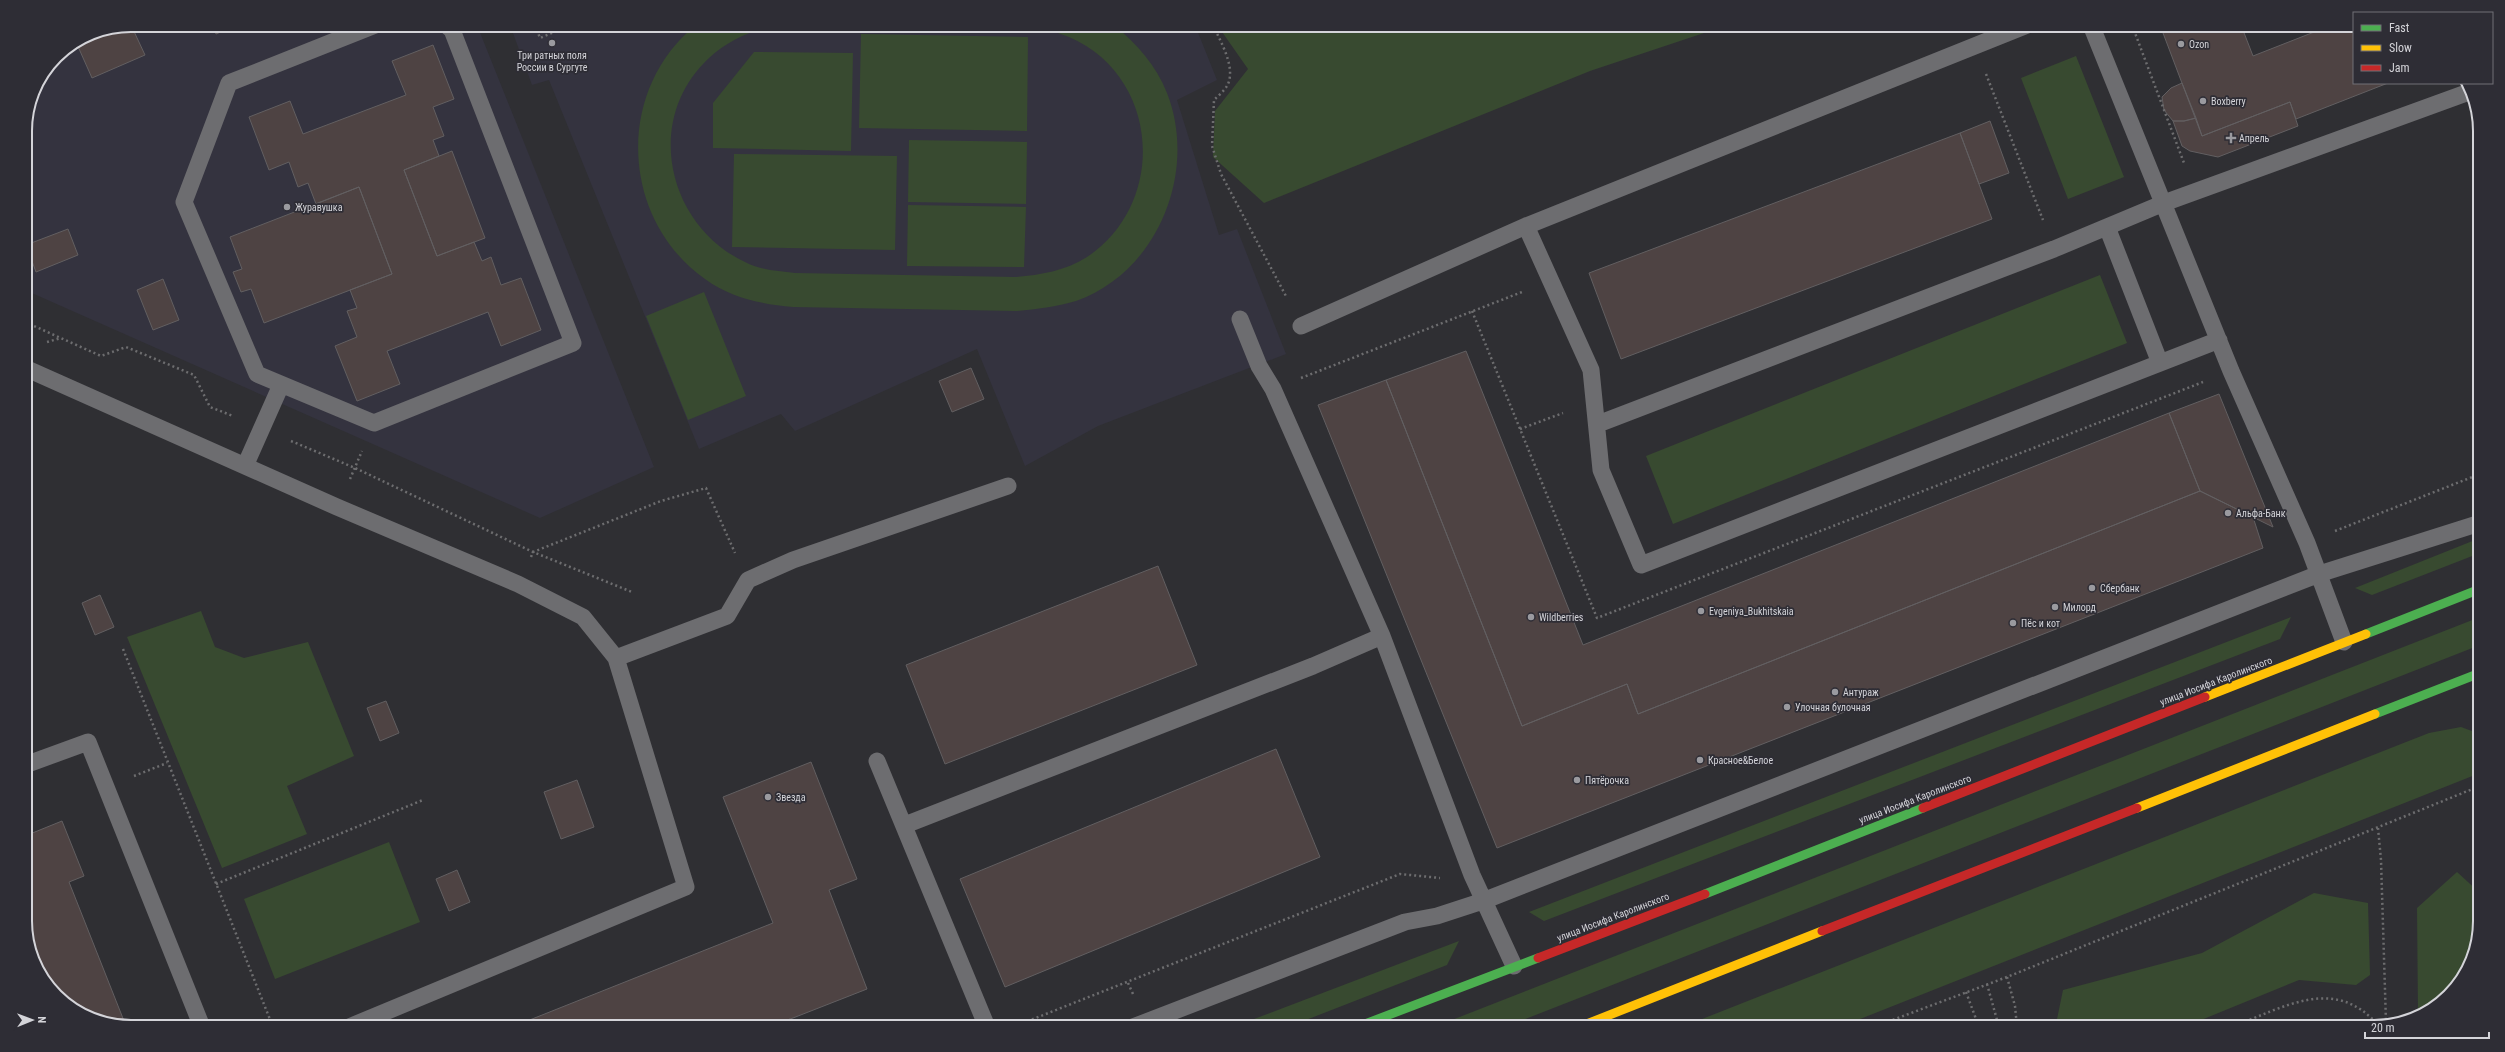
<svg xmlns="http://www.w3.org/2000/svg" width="2505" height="1052" font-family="'Roboto Condensed',sans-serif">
	<rect width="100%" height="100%" fill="#2f2f33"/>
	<path fill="#34333f" d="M131,25H477L654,467L540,518L25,290V124L33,90L56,56L91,33Z
		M510,25H1195L1217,80L1177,100L1219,235L1237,229L1286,354L1098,426L1025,466L977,349L795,431L781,414L699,449L549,80L532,85Z"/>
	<path fill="#384a30" d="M696,25H773C749,32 727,41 709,58C643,119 667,225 745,262C760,270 778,271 795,273L1015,277C1040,275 1065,271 1087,257C1168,203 1160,76 1069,37C1027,19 973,26 928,25H1114C1137,44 1156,65 1167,93C1198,172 1158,272 1076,301C1056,307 1037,309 1017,311L793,307C761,304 731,298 705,279C620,219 615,90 696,25Z
		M1224,25H1270L1277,30L1284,25H1728L1590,71L1264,203L1213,157L1215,111L1248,69L1220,29Z
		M861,34L1028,37L1027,131L859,128Z
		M754,52L853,53L851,151L713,148V103Z
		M2076,56L2124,177L2068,199L2021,78Z
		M909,140L1027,142L1026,204L908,202Z
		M734,154L897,156L895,250L732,247Z
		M908,205L1026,207L1024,267L907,266Z
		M2100,275L2127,343L1673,524L1646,456Z
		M704,292L746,396L688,420L646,316Z
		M2480,538V553L2372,595L2355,588Z
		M201,611L215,647L244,658L308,642L354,756L287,786L307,834L222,868L127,637Z
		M2291,617L2280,639L1544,921L1529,912Z
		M2480,617V645L1505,1027H1434Z
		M2461,727L2480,734V773L1840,1027H1687L1697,1021L2429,733Z
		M389,842L420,922L275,979L244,899Z
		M2457,872L2480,893V921L2472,961L2433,1009L2418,1014L2417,908Z
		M2314,893L2368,903L2370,975L2356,985L2299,980L2184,1027H2057L2056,1024L2063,990L2202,953Z
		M1459,941L1447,965L1288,1027H1233Z"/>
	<path fill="#4e4343" stroke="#625f61" d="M131,25L145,55L92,78L76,42L91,33Z
		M212,25H237L216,34Z
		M2160,25H2241L2253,56L2332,25H2354V83H2388L2296,119L2290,102L2202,136Z
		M433,45L454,99L433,107L444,136L433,140L439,156L404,170L437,256L474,242L482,261L491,257L501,285L521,278L541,330L501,346L488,312L387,351L400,384L357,401L335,346L357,337L347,311L357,308L350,290L392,274L359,187L316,204L308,183L298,187L289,162L269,170L249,117L290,101L303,134L406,95L392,61Z
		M2182,83L2196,118L2184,121H2173L2164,110L2162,97L2171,88Z
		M2290,102L2298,126L2218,157L2190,151L2182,146L2173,121H2184L2196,118L2202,136Z
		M1990,121L2009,173L1979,184L1960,133Z
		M1960,133L1992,219L1621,359L1589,273Z
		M452,151L485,238L437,256L404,170Z
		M359,187L392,274L264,323L251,289L241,292L233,272L242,269L230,237Z
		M68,229L78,255L36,272L26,245Z
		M163,279L179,320L153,330L137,290Z
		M1466,351L1583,645L2169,413L2200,491L1638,714L1627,684L1522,726L1386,380Z
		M971,368L984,399L952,412L939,381Z
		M1386,380L1522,726L1627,684L1638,714L2200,491L2253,517L2263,548L1497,848L1318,405Z
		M2219,394L2273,527L2200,491L2169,413Z
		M1158,566L1197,665L945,764L906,665Z
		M100,595L114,627L95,635L82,603Z
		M386,701L399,733L380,741L367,708Z
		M1276,749L1320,857L1005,987L960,879Z
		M811,762L857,879L829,890L867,989L770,1027H512L773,923L723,797Z
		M577,780L594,827L561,839L544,792Z
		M62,821L84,876L69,882L126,1026L91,1019L47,985L25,928V836Z
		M457,870L470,902L449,911L436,879Z"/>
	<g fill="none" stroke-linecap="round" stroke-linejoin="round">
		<path stroke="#6d6d6f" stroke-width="2.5" stroke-dasharray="2 3" stroke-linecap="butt" d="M535,25L540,38L571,25
			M1213,25C1220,41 1237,68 1227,86C1224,91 1218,96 1214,100L1212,146L1221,174L1287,298
			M2132,25L2184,163
			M1986,74L2043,220
			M1472,311L1597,618L2203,382
			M25,322L101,356L126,347L194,375L210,407L233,416
			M47,342L61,338
			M1301,378L1522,292
			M1520,429L1563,413
			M291,441L355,468L533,552L632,592
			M350,479L362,451
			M2335,531L2480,474
			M531,557L533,552L661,501L706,488L735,553
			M123,649L273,1027
			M134,776L167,763
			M2378,828L2381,860L2386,1023
			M216,884L423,800
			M2007,977L2015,1006L2017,1027
			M1128,983L1133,994
			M1987,984L1999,1027
			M1966,992L1979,1027
			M789,1019L793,1027
			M1018,1025L1400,874L1440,878
			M1874,1027L2007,977L2480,786
			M2231,1027C2284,1008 2334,974 2379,1026"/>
		<path stroke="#6d6d70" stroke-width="17" d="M375,25L229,83L184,202L257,374L374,423L573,343L452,30L446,25
			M2091,25L2231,371L2307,543L2344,642
			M1526,226L1591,370L1601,470L1641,565L2219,340
			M2107,227L2160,363
			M1240,319L1259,366L1273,389L1382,636L1472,875L1514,966
			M1301,326L1526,226L2027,25
			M25,368L337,507L518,584L583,617L616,658L686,887L349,1027
			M1598,424L2054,249L2164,203L2469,92
			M245,466L281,385
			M616,658L727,616L748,580L793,560L1008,486
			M877,761L987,1027
			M25,765L88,742L202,1027
			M905,825L1313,666L1382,636
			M1133,1027L1405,922L1437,916L1483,901L2319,574L2480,523"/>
		<path stroke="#4caf50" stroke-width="9" d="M2366,634L2480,589
			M2375,714L2480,673
			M1705,894L1923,808
			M1357,1027L1538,958"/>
		<path stroke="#ffc107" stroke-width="9" d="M2205,697L2366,634
			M2137,808L2375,714
			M1579,1027L1822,931"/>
		<path stroke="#c62828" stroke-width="9" d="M1923,808L2205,697
			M1822,931L2137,808
			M1538,958L1705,894"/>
	</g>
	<g fill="#9a9a9f" stroke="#2e2d35" stroke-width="1.5">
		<circle cx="552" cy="43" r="4"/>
		<circle cx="2181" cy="44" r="4"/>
		<circle cx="2203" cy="101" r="4"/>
		<path d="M2229 132h4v4h4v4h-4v4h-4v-4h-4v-4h4z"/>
		<circle cx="287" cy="207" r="4"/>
		<circle cx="2228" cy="513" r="4"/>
		<circle cx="2092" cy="588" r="4"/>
		<circle cx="2055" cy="607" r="4"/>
		<circle cx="1701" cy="611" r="4"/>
		<circle cx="1531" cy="617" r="4"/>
		<circle cx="2013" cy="623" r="4"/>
		<circle cx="1835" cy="692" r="4"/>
		<circle cx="1787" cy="707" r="4"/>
		<circle cx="1700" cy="760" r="4"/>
		<circle cx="1577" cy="780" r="4"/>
		<circle cx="768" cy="797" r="4"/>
	</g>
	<g text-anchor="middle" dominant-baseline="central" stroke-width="3.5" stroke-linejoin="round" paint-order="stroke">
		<g font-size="10" fill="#d4d4d9" stroke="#2e2d35" text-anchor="start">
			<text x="2189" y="44">Ozon</text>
			<text x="552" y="55" text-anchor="middle">Три ратных поля<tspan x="552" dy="12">России в Сургуте</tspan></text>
			<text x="2211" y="101">Boxberry</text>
			<text x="2239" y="138">Апрель</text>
			<text x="295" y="207">Журавушка</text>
			<text x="2236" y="513">Альфа-Банк</text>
			<text x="2100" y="588">Сбербанк</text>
			<text x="2063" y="607">Милорд</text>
			<text x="1709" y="611">Evgeniya_Bukhitskaia</text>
			<text x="1539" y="617">Wildberries</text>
			<text x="2021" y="623">Пёс и кот</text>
			<text x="1843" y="692">Антураж</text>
			<text x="1795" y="707">Улочная булочная</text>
			<text x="1708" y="760">Красное&amp;Белое</text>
			<text x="1585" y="780">Пятёрочка</text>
			<text x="776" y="797">Звезда</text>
		</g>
		<g font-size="10" fill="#d4d4d9" stroke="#2e2d35">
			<text transform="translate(2216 681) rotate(-21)">улица Иосифа Каролинского</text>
			<text transform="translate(1915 799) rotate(-21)">улица Иосифа Каролинского</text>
			<text transform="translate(1613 917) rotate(-21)">улица Иосифа Каролинского</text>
		</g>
	</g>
	<path d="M0 0H2505V1052H0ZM131 32H2374A99 99 0 0 1 2473 131V921A99 99 0 0 1 2374 1020H131A99 99 0 0 1 32 921V131A99 99 0 0 1 131 32Z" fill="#2e2d35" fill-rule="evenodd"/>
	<path fill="none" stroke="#d4d4d9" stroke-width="2" d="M131 32H2374A99 99 0 0 1 2473 131V921A99 99 0 0 1 2374 1020H131A99 99 0 0 1 32 921V131A99 99 0 0 1 131 32Z"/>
	<rect x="2353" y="12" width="140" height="72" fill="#2e2d35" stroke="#707077"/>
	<rect x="2361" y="25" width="20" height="6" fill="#4caf50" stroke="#707077"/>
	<text x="2389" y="32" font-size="12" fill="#d4d4d9">Fast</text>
	<rect x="2361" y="45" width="20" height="6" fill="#ffc107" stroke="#707077"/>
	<text x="2389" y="52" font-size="12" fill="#d4d4d9">Slow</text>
	<rect x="2361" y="65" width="20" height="6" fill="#c62828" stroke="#707077"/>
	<text x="2389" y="72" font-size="12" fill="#d4d4d9">Jam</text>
	<g transform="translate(32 1020) rotate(89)" stroke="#2e2d35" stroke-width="3" paint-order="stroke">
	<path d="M0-3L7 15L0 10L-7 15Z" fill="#d4d4d9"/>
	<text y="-6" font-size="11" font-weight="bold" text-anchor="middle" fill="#d4d4d9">N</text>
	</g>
	<path d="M2365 1032v6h124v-6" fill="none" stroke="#d4d4d9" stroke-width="2"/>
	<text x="2371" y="1032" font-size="12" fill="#d4d4d9" stroke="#2e2d35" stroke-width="3" paint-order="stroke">20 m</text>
</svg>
